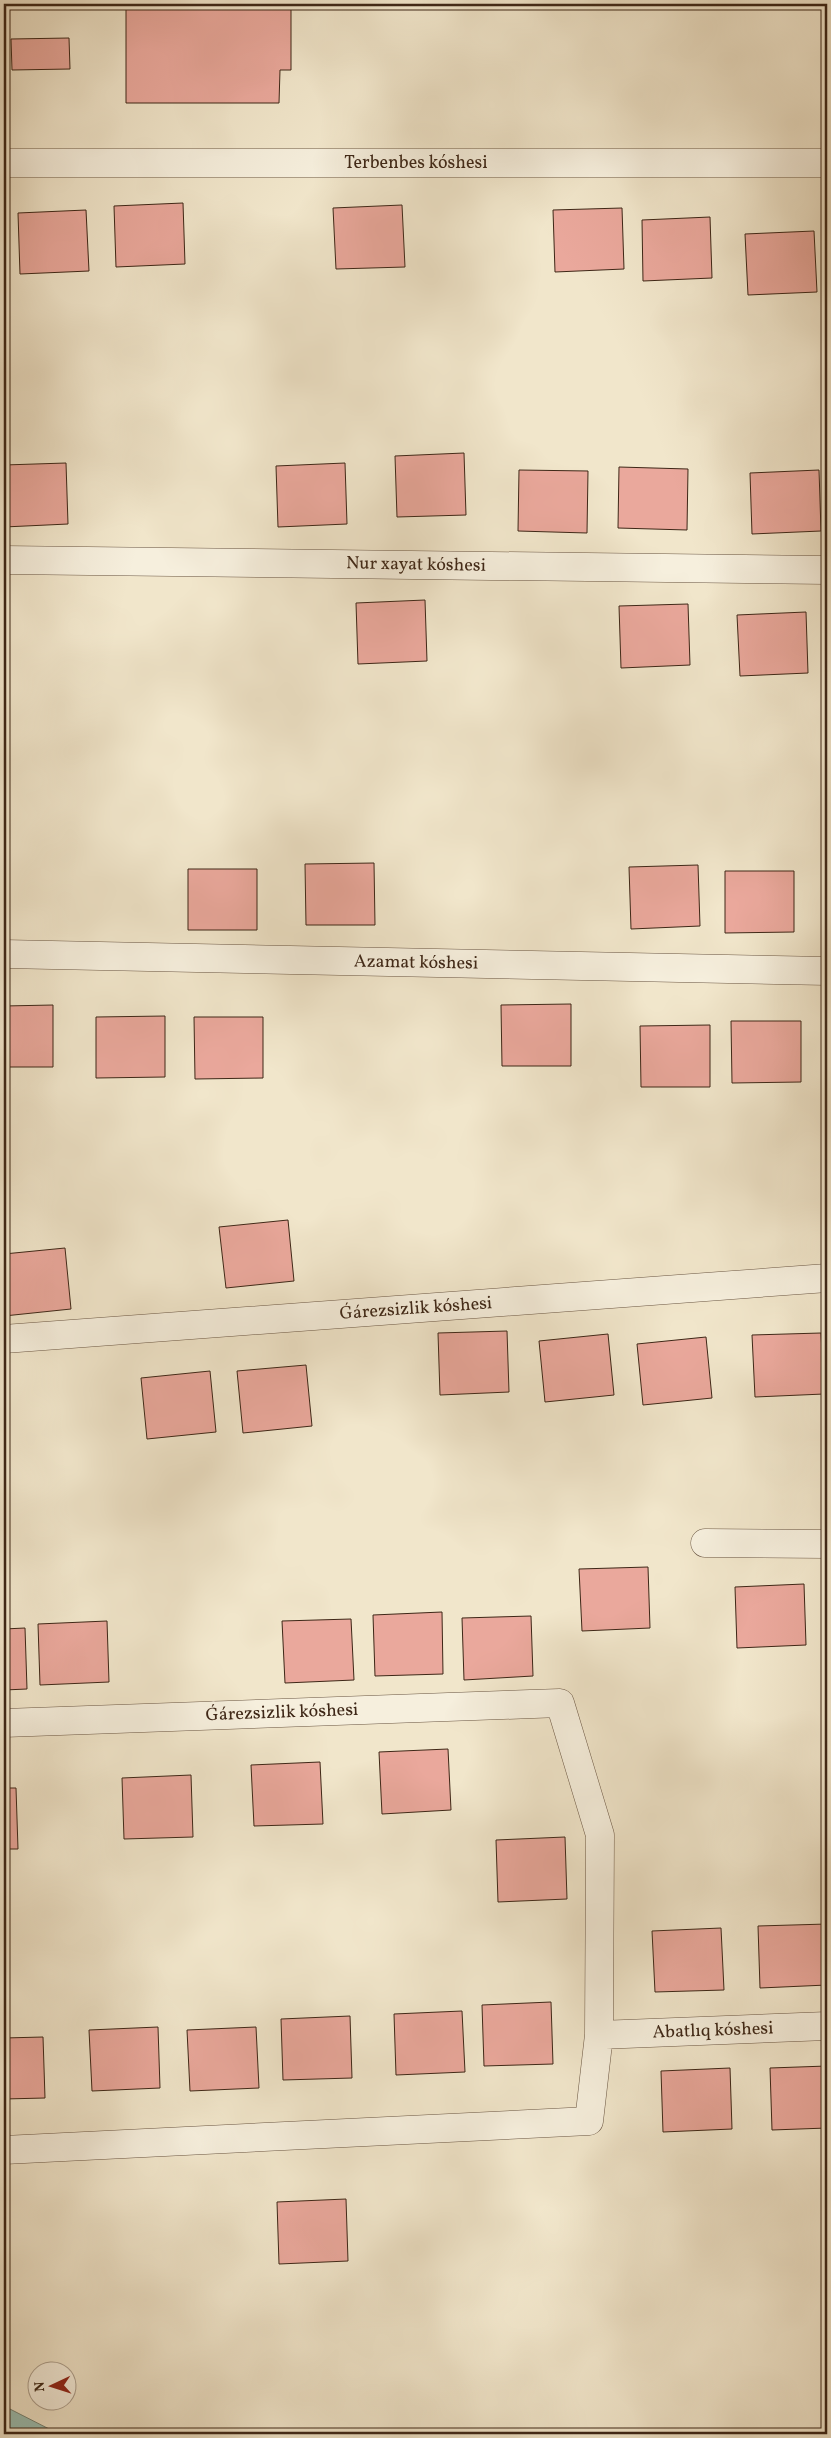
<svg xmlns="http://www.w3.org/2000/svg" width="831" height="2438" font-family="Vollkorn,serif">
	<rect width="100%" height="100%" fill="#f1e6cb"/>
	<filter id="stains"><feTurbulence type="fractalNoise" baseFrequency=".004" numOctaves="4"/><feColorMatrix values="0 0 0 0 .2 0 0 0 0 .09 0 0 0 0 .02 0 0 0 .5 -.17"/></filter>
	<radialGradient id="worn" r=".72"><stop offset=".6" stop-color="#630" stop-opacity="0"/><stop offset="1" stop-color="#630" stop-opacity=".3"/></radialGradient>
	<path fill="#9bc0b4" stroke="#768375" d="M4,2406L59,2434H4Z"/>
	<path fill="#eaa89c" stroke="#3e2717" d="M126,4H291V70H280L279,103H126Z
		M69,38L70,69L12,70L11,39Z
		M183,203L185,264L116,267L114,206Z
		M402,205L405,267L336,269L333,208Z
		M622,208L624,269L555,272L553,210Z
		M86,210L89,271L20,274L18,213Z
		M710,217L712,278L643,281L642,220Z
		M814,231L817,292L748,295L745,234Z
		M464,453L466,515L397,517L395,456Z
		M66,463L68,524L4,527V465Z
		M345,463L347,524L278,527L276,466Z
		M619,467L688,469L687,530L618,528Z
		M519,470L588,471L587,533L518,531Z
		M819,470L821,531L752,534L750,473Z
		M425,600L427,661L358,664L356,603Z
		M688,604L690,665L621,668L619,606Z
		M806,612L808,673L740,676L737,615Z
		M374,863L375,925H306L305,864Z
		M698,865L700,926L631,929L629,867Z
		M188,869H257V930H188Z
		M725,871H794V932L725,933Z
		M571,1004V1066H502L501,1005Z
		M53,1005V1067H4V1006Z
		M165,1016V1077L96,1078V1017Z
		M194,1017H263V1078L195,1079Z
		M731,1021H801V1082L732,1083Z
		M710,1025V1087H641L640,1026Z
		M288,1220L294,1281L226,1288L219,1227Z
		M65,1248L71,1309L4,1316V1254Z
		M507,1331L509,1392L440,1395L438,1333Z
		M821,1333L824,1394L755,1397L752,1335Z
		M608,1334L614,1395L545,1402L539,1341Z
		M706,1337L712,1398L643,1405L637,1344Z
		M306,1365L312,1426L243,1433L237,1371Z
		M210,1371L216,1432L147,1439L141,1378Z
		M648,1567L650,1628L582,1631L579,1569Z
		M804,1584L806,1645L737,1648L735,1587Z
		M442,1612L443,1674L375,1676L373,1615Z
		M531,1616L533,1676L464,1680L462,1618Z
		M351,1619L354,1680L285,1683L282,1621Z
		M107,1621L109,1682L40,1685L38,1624Z
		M25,1628L27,1689L4,1690V1629Z
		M448,1749L451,1810L382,1814L379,1752Z
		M320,1762L323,1824L254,1826L251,1765Z
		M191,1775L193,1837L124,1839L122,1778Z
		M4,1788H16L18,1849H4Z
		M565,1837L567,1899L498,1902L496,1840Z
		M827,1924V1985L760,1988L758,1926Z
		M721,1928L724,1990L655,1992L652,1931Z
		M551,2002L553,2064L484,2066L482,2005Z
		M462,2011L465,2072L396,2075L394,2014Z
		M350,2016L352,2078L283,2080L281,2019Z
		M158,2027L160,2088L92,2091L89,2030Z
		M256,2027L259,2088L190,2091L187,2030Z
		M43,2037L45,2098L4,2099V2038Z
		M827,2066V2128L772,2130L770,2068Z
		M730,2068L732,2129L663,2132L661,2071Z
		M346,2199L348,2261L279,2264L277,2202Z"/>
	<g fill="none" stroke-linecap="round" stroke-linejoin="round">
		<defs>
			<path id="street" d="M4,163H827
				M4,560L827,570
				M4,954L827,971
				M4,1339L827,1278
				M705,1543L827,1544
				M4,1723L560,1703L600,1835L599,2035L589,2121L4,2150
				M599,2035L827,2026"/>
		</defs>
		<use href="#street" stroke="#6b5744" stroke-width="29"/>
		<use href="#street" stroke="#f6efdd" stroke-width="28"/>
	</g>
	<g text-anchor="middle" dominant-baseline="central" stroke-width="5" stroke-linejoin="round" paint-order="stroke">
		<g font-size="18" fill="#3e2717" stroke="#f6efdd">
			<text x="416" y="163">Terbenbes kóshesi</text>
			<text transform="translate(416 565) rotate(1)">Nur xayat kóshesi</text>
			<text transform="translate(416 963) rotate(1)">Azamat kóshesi</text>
			<text transform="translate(416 1309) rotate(-4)">Ǵárezsizlik kóshesi</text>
			<text transform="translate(282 1713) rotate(-2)">Ǵárezsizlik kóshesi</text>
			<text transform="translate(713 2031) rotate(-2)">Abatlıq kóshesi</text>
		</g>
	</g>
	<rect width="831" height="2438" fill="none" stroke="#f1e6cb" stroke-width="20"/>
	<rect x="5" y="5" width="821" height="2428" fill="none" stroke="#3e2717" stroke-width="2.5"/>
	<rect x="10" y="10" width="811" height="2418" fill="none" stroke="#3e2717"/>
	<g transform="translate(52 2386) rotate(266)"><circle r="24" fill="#f6efdd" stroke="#ac9f8e"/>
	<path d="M0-4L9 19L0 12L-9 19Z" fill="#8f2418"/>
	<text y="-8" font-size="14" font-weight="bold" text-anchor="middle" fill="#3e2717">N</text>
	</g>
	<rect width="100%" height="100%" filter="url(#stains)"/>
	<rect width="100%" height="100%" fill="url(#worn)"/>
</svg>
